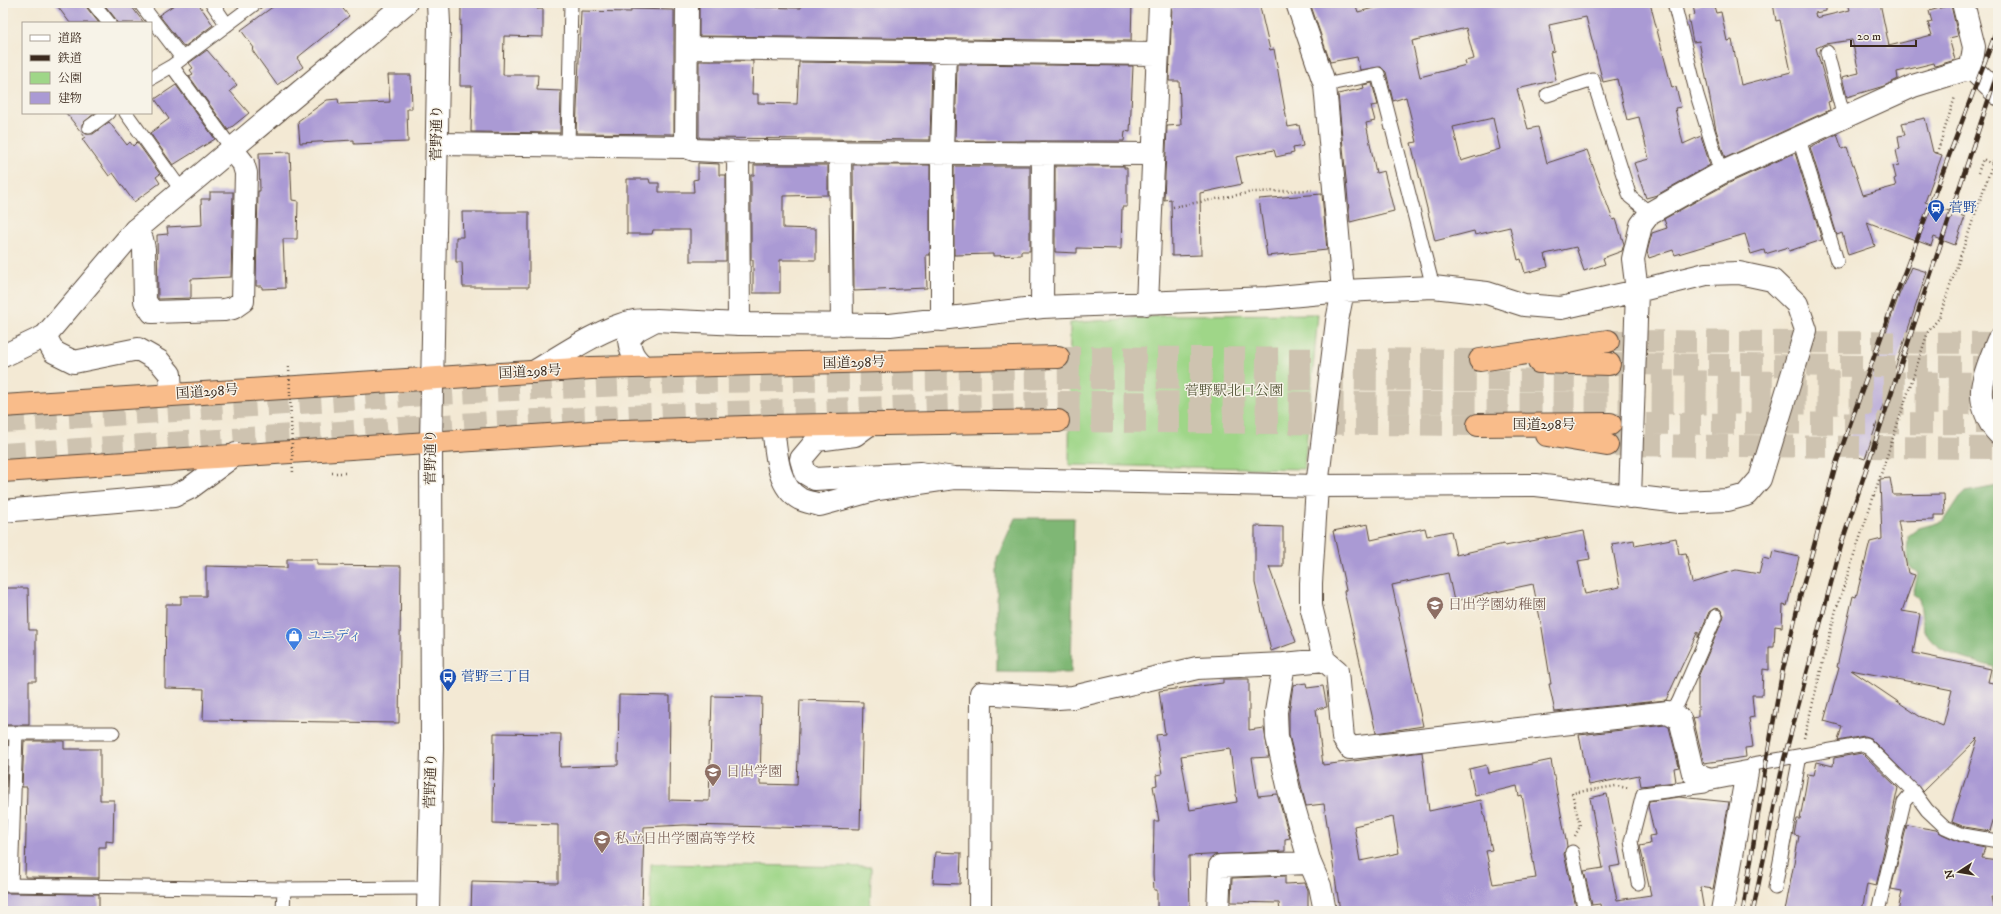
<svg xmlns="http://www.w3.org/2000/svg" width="2001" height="914" font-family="'IM FELL DW Pica','Noto Serif JP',serif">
	<rect width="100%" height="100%" fill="#f7f3e8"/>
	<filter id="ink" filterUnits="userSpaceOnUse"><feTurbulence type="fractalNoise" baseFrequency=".025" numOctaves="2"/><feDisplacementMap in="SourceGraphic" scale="8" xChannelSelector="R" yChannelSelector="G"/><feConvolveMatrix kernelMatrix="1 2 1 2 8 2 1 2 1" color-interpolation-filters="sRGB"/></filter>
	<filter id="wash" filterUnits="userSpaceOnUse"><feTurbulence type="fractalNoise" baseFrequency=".012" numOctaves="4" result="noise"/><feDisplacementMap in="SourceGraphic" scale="16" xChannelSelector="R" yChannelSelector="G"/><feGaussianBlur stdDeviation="0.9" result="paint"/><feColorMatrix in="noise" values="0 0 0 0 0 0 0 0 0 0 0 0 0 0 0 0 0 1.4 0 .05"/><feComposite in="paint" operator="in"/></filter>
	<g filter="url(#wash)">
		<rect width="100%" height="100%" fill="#f3e9d4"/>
		<path fill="#9fd688" stroke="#6d8053" d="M1318,314L1304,469L1069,465L1070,323L1174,315Z
			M651,864L871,867L870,911H650Z"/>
		<path fill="#7fb774" stroke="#5d7049" d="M1998,486V680L1993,679L1994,667C1973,661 1932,653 1925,630C1921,620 1922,610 1919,599L1913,595L1918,573C1903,566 1908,551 1908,536L1919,528L1944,521L1960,497L1965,492Z
			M1015,518H1074L1071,673L997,672V558Z"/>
		<g id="blocks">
			<path fill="#aa9ad4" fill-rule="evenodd" d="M55,3H85L87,8L99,23H70Z
				M103,3H129L144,23H117L115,18Z
				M177,3H198L213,25L184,47L159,15Z
				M278,3H338L349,16L297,58L303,67L277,85L252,50L254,48L241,30Z
				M511,3H537V9H543V37L504,36L503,75H538L537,90L561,91L560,133L471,132L472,86H460L461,4L511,5Z
				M699,3H755V7L801,8V3H1132L1131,41L699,36Z
				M1172,3H1259L1270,50L1274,49L1288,127L1299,125L1303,146L1293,148L1294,153L1276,157L1274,150L1236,157L1242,184L1200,193L1201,255L1172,256L1171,199L1164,200L1167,126L1181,125L1179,81H1169Z
				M1310,3H1355L1358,12L1393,3H1650L1672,88L1676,87L1681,107L1675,108L1683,144L1701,136L1710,165L1657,195L1646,198L1634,163L1649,159L1639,117L1627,120L1617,79L1603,82L1586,17L1549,25L1554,51L1550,52L1556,80L1517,89L1528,129L1538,127L1547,163L1587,150L1613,220L1616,219L1624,244L1622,251L1603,258L1605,264L1584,271L1576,247L1545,254L1548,267L1525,273L1521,259L1518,260L1510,227L1475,235L1474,231L1435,241L1411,143L1417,142L1406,97L1393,101L1386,72L1381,67L1360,70L1357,57L1330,62ZM1466,28L1474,59L1465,61L1466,65L1420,77L1412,41ZM1493,118L1500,149L1461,161L1453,127Z
				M1706,3H1713L1716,13L1721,12L1727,41L1732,40L1741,85L1791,72L1780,20L1776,21L1773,3H1826V11L1815,13L1816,18L1850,10L1848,3H1880L1889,46L1932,35L1928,23L1932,22L1929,11L1951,5L1958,36L1949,38L1955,60L1935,66L1934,63L1897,72L1898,79L1884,86L1847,97L1842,77L1859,73L1852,40L1825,44L1816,48L1831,101L1828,102L1830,110L1725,158L1716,130L1699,41L1693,42L1688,16L1695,15L1693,6Z
				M631,9L674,10V134L576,133L581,11L631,12Z
				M207,50L237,85L230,91L249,113L228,130L189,76L193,74L190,70L193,68L189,63Z
				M699,61H753L752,94H758V103L797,104L799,62L932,64L930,140L699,138Z
				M957,64L1133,66L1130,132L1125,131L1124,141H955Z
				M388,75H411L412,109H407L408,142L354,144V140L300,143L298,121L327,100L338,99L339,104L390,102Z
				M1372,83L1378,105L1371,106L1375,121L1366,123L1376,173L1384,171L1394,211L1350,222L1338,94L1364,88L1363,85Z
				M176,85L215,139L173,165L150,133L169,119L155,99Z
				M66,113H95L82,124V131L86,134H93L109,122L127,145L130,142L133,146L137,142L160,174L156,177L160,183L134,202L113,173L109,176L82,139L85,137Z
				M1925,118L1933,152L1942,155L1925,202L1965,217L1955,245L1934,237L1931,246L1867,222L1875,246L1848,255L1842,233L1837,235L1810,147L1837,134L1842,149L1847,147L1863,195L1896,186L1894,179L1896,178L1893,166L1899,165L1896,150L1900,149L1898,136L1905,135L1902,123Z
				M290,152L292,200L298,201L297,239H283L285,288L262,289V286H256L258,191H260L259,153Z
				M1795,153L1822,240L1789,251L1788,247L1765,254L1764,250L1751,254L1745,234L1675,255L1673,250L1649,258L1647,252L1652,233L1667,228L1664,219L1727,184Z
				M698,163L719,164V175H726V261H690V230H653L652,234H627V179H649L650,183H659V192H694L693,180L698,179Z
				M754,165H828V195L783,196V228L816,229V260H780V293H753V260H751V175H754Z
				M853,165H930V255H926L927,288L854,291Z
				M954,166H1030V251H1021V255L993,256V254L954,255Z
				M1055,166H1124V168H1127V207H1122L1121,249L1077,248V253L1055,252Z
				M210,192H233L231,277L191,279V298L158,299L157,235L168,234L167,227L202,225L201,199H210Z
				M1322,194L1327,250L1267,256L1259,199Z
				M462,212H529V287H463L462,262H456V237H463Z
				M1911,267L1927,272L1865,459L1844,452L1899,295Z
				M1890,478L1893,495L1944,494L1945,515H1934V520L1898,521L1908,573L1915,575L1902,611L1920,614L1913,653L1991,669L1988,682L1998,684V804L1990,831L1965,827L1952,822L1978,738L1923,792L1870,738L1864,736L1838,741L1842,726L1824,721L1839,668L1837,667L1853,596L1856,597L1870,542L1882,539L1880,479ZM1851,670L1952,690L1943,726L1919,716Z
				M1368,524L1371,540L1425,528L1427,536L1451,531L1456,555L1504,544L1505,546L1584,531L1590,559L1578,561L1585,594L1620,587L1612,544L1634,540L1635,546L1676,538L1679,554L1686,553L1692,583L1736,570L1759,574L1763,558L1771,560L1773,551L1799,557L1787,606L1783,605L1782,627L1775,626L1774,647H1769V670L1763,669L1762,695H1752L1754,717L1749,718L1753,747L1745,748L1746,757L1704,763L1693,718L1698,717V677L1723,619L1724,615L1720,609L1715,608L1709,612L1698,638V631L1666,700L1555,712L1549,684H1551L1542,628L1533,584L1454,601L1448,573L1392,585L1423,726L1376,733L1344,591L1346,590L1333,531Z
				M1255,526L1283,527V567H1269L1296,642L1271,651L1255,583Z
				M287,559H317V565L401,566L399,723L203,720L204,689L165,688L166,604H181V596H206V566L287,568Z
				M3,588H28L29,630H36V681H29V725H3Z
				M1223,679H1249V730L1264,728L1269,757L1252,758L1258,796L1277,794L1290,838L1285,839V851L1189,856L1190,911H1157V890H1154L1153,874L1154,821H1159L1153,786L1157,785L1156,775L1162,774L1156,735L1165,734L1159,691L1223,683ZM1230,749L1237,802L1190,810L1181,756Z
				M1306,683L1307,688L1323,686L1327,707L1316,709L1323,765L1422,752L1429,811L1481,800L1492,850L1486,851L1493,884L1536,878L1522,795L1519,796L1517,786L1475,796L1469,769L1486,765L1488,773L1551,760L1567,846L1564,854L1576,907L1553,911H1340L1324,804L1306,806L1289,735V713L1293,685ZM1393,817L1399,853L1360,861L1354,826Z
				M619,695L670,696L669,800L709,801L712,696L762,697L760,784L797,785L800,700L863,702L860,829L684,825L644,827L642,911H471L472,881L558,883V825L493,823L494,733L561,734L560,767L618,765Z
				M1665,725L1669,727L1679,767L1674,768L1676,782L1641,786L1639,775L1589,785L1579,735Z
				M3,741H8L6,787H3Z
				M24,741H64V749H100V800H114L113,842L106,841V847H99V878L25,877L27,787H22Z
				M1862,753L1898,788L1876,886L1867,884L1862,911H1785L1799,836L1794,835L1797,819H1800L1808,774L1814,775L1817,762L1833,766L1834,758Z
				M1607,794L1621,865L1610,867L1617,900L1651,895L1640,846L1650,844L1649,836L1655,835L1648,806L1649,801L1679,797L1729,802L1713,889L1700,887L1704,911H1601L1600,904L1592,905L1584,871L1603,868L1590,798Z
				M1907,825L1936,830L1942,834L1960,842L1985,847L1982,858L1998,860V898L1991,897L1994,911H1898L1902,891L1891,889Z
				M935,852L961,853L960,884L933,883Z
				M1285,876V884L1305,883L1308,890V911H1280L1279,903L1231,902L1232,878Z
				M3,893L99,894V911H3Z"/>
		</g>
	</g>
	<g filter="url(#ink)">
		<use href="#blocks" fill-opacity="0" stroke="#574739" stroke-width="1"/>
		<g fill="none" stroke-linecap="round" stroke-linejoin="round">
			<path stroke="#cec3b0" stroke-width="22" stroke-dasharray="22 11" stroke-linecap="butt" d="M1608,341L1998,343
				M1058,357L1480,360
				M1609,364L1998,367
				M1058,421L1478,425
				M1613,424L1998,423
				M1607,445L1998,448"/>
			<path stroke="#cec3b0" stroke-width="22" stroke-dasharray="22 11" stroke-linecap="butt" d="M3,422L489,391L695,382L1059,378L1998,383
				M3,454L492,422L697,413L1054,402L1998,404"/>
			<defs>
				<path id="service" d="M93,3L109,23
					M140,3L182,58
					M212,3L227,25
					M1674,3L1697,95L1721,173
					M1827,52L1844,118
					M172,66L232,149
					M151,78L172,66L256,3
					M1325,85L1378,74L1433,287
					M1547,95L1593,80L1630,197L1650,213
					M126,113L182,191
					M89,127L108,113
					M1799,139L1837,261
					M568,146L571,3
					M1668,712L1678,703L1716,616
					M3,733H113
					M1747,772L1753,764L1865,744L1913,791L1927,810L1945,827L1963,835L1998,841
					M1572,852L1585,911
					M1638,883L1631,841L1643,794L1705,786L1710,779
					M3,885L284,889L428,888
					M11,885L16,733
					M1775,888L1800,756
					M283,911L284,889
					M1878,911L1904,802L1913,791"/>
				<path id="minor" d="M1297,3L1325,85L1343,291L1337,321L1317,486L1311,583V606L1324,660L1337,671L1343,738L1350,748L1668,712L1680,719L1693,773L1710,779L1747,772L1722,911
					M1963,3L1974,47L1971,68
					M687,48L1157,54
					M1971,68L1998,94
					M437,144L686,147L694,150L738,152L1153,154
					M686,147L687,3
					M738,152L739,324
					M840,152L842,325
					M135,230L142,239L144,249L145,301L152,312L224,310L233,308L243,301L246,173L243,163L232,149
					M1147,304L1160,3
					M1042,307L1043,153
					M656,320L739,324L890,325L1042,307L1268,298L1343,291L1433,287L1487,293L1524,305L1561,308L1637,291L1633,259L1641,225L1650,213L1721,173L1913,86L1971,68
					M942,320V152L945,51
					M45,336L54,352L74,362L138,349L159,361L170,374L171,394
					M1998,340C1993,352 1982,378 1982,390C1981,405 1988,423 1998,433
					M534,372C560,356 605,326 634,321C641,320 649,320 656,320L637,330L629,339C630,352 634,358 644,367
					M773,426C776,449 776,486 800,499C806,502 814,503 820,505L878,489L954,478L920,473L815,479L805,473L801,459L817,440L855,435L870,424
					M954,478L1317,486L1536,485L1680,502L1728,500L1746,495L1760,479L1806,330L1797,304L1772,280L1739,273L1706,274L1637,291L1630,497
					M3,511L174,496L190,488L236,454
					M1324,660L1284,664L1276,712L1277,737L1289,790L1310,863L1320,886L1325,911
					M980,911L981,693L1058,698L1073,697L1197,668L1284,664
					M1218,911L1220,866L1310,863"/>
				<path id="tertiary" d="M3,356L45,336L135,230L406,3
					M428,911L432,748L431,442L439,23L438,3"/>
				<path id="trunk" d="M1480,360L1608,341
					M1539,362L1609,364
					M3,406L591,368L1058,357
					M1478,425L1610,424
					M1547,435L1607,445
					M3,471L593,432L773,426L1058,421"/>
			</defs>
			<use href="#service" stroke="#574739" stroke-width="15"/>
			<use href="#minor" stroke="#574739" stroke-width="24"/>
			<use href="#tertiary" stroke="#574739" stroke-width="24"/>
			<use href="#trunk" stroke="#574739" stroke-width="24"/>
			<path stroke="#574739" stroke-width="2.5" stroke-dasharray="1 3" stroke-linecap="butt" d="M1937,153L1955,97
				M1978,173L1983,159L1992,164
				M1173,207L1253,192L1312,190
				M332,473H348
				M1804,738L1836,610L1928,332L1939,318L1998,148
				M1575,836L1580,826L1572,793L1616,786L1628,788"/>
			<use href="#service" stroke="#fff" stroke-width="13"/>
			<use href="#minor" stroke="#fff" stroke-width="22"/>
			<use href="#tertiary" stroke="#fff" stroke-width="22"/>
			<use href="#trunk" stroke="#f9bc8a" stroke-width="22"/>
			<defs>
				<path id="rail" d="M1743,911L1766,763L1782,674L1800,597L1837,461L1896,295L1998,27
					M1753,911L1784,759L1842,542L1998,71"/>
			</defs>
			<use href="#rail" stroke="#3b2a1e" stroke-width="4.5"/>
			<use href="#rail" stroke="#f7f3e8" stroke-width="3" stroke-dasharray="9" stroke-linecap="butt"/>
			<path stroke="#574739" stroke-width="2.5" stroke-dasharray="1 3" stroke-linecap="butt" d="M289,367L293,474"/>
		</g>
	</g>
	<defs>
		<symbol id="station-pin" viewBox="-11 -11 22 30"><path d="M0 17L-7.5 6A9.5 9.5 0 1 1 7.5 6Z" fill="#1a4fb4" stroke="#f7f3e8"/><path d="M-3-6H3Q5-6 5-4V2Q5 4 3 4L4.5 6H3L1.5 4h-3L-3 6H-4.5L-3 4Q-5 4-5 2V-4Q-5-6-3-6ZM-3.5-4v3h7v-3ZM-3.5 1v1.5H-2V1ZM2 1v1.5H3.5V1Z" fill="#fff"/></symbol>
		<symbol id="school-pin" viewBox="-11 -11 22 30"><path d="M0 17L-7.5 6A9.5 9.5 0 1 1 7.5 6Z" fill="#8d6e63" stroke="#f7f3e8"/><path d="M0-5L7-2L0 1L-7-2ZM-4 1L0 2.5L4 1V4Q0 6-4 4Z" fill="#fff"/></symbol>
		<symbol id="shop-pin" viewBox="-11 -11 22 30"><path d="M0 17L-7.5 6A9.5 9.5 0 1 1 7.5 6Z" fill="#3f7fe0" stroke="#f7f3e8"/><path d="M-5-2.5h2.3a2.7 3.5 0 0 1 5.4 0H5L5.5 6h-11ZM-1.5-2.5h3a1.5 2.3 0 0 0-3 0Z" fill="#fff"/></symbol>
		<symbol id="bus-pin" viewBox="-11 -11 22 30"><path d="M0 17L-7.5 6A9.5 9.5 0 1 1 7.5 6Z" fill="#1a4fb4" stroke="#f7f3e8"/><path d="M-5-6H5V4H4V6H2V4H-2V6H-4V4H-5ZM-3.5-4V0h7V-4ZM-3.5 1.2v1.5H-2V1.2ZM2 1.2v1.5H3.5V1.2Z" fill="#fff"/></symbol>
	</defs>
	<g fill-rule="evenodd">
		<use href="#station-pin" x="1926" y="198" width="20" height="27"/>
		<use href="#school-pin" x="1425" y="595" width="20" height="27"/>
		<use href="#shop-pin" x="284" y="626" width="20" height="27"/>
		<use href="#bus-pin" x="438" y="667" width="20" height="27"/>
		<use href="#school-pin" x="703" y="762" width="20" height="27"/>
		<use href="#school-pin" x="592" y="829" width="20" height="27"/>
	</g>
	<g text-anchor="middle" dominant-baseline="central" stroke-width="3" stroke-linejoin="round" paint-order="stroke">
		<g font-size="14" fill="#3b2a1e" stroke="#f7f3e8">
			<text transform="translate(437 133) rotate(-89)">菅野通り</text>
			<text transform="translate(854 363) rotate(-2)">国道298号</text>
			<text transform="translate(530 372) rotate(-3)">国道298号</text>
			<text transform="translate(207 392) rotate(-4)">国道298号</text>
			<text x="1544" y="425">国道298号</text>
			<text transform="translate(431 457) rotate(-90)">菅野通り</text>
			<text transform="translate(431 781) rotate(-88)">菅野通り</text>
		</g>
		<g font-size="14" fill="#164399" stroke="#f7f3e8" text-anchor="start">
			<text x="1949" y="208">菅野</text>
			<text x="461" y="677">菅野三丁目</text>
		</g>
		<g font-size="14" fill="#545538" stroke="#f7f3e8">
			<text x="1234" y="391">菅野駅北口公園</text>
		</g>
		<g font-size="14" fill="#785e54" stroke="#f7f3e8" text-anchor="start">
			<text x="1448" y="605">日出学園幼稚園</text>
			<text x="726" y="772">日出学園</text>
			<text x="615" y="839">私立日出学園高等学校</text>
		</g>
		<g font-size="14" fill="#366cbe" stroke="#f7f3e8" text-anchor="start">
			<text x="307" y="636">ユニディ</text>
		</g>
	</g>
	<rect width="2001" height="914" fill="none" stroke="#f7f3e8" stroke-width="16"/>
	<rect x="22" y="22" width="130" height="92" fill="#f7f3e8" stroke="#aca397"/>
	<rect x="30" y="35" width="20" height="6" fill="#ffffff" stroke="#aca397"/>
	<text x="58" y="42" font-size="12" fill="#3b2a1e">道路</text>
	<rect x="30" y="55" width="20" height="6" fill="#3b2a1e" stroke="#aca397"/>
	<text x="58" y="62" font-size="12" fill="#3b2a1e">鉄道</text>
	<rect x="30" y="72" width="20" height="12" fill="#9fd688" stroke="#aca397"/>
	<text x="58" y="82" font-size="12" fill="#3b2a1e">公園</text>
	<rect x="30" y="92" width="20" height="12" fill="#aa9ad4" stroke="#aca397"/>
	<text x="58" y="102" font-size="12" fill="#3b2a1e">建物</text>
	<g transform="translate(1959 872) rotate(258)" stroke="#f7f3e8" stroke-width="3" paint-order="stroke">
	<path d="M0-3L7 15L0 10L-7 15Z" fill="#3b2a1e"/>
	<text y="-6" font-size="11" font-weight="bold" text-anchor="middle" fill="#3b2a1e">N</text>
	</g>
	<path d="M1851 40v6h65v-6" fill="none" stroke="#3b2a1e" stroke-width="2"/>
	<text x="1857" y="40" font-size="12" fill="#3b2a1e" stroke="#f7f3e8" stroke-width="3" paint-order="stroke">20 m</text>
</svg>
